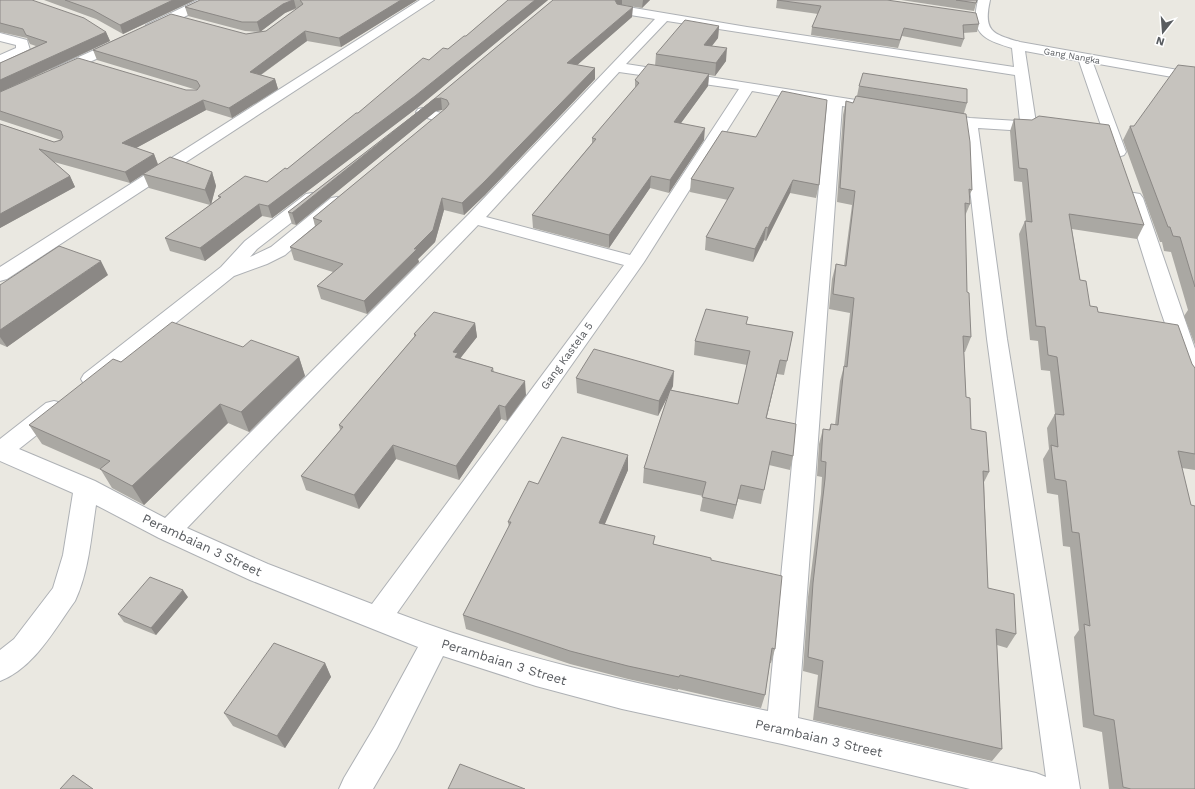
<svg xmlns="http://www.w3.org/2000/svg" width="1195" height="789" font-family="'Work Sans',sans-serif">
	<rect width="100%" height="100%" fill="#eae8e1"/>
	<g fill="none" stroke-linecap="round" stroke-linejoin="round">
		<defs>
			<path id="minor" d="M198,0H214L212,3L156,31H146L145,28L146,25Z
				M420,0H434L7,279L0,281V267Z
				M978,0H990C983,31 992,34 1020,42L1195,73V81L1093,63L1126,152L1124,155L1118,157L1112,155L1110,152L1079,61L1025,51L1036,123L1032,129L1027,131L978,128L1007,339L1080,789H970L782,744L622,709L536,686L443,656L397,748L373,789H339L344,778L375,726L418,647L250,580L159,538L96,505C91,537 89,571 75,601C54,630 34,668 0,681V650L14,639L53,588L63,555L73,493L0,461V439L46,403L54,401L62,403L65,409L62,415L19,449L95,481L165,518L468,215L655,19L618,13L616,10L618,7L622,6L747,27L1014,67L1012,48C982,39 970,33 978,0ZM667,21L1015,75L1020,121L970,118L939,113L934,115L931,118L934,121L963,126L987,339L1046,777L1036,773L798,718L842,106L875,111L880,110L882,107L880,104L875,103L626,64ZM619,72L739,89L630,255L486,217ZM752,91L827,104L768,711C643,685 517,659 397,613L644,262ZM478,225L624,265L372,604L268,564L187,528Z
				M0,33L27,40L30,50L28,53L0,64V55L16,48V45L0,41Z
				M121,38L126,39L128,42L126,45L62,75L57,76L52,75L50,72L52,69Z
				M423,108L445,114L448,117L445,120L440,122L418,115L416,112L418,109Z
				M312,193L318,194L321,198L318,202L257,249L250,257L271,247L331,198L337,197L343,198L346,202L285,255L267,264L234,276L100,384L92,387L84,384L81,379L84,374L221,267L245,241L306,194Z
				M1134,193L1140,194L1143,198L1195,349V385L1187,383L1184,378L1160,309L1125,198L1128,194Z"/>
		</defs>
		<use href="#minor" stroke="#aeb1b5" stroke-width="2"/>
		<use href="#minor" fill="#fff" fill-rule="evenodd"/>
	</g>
	<path fill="#aaa8a3" d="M0,0L106,32L110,41L2,92L197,90L97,60L93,50L246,34L266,31L298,8L285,13L260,32L245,31L188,16L185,7L200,0H417L341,47L307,41L261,75L275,79L278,89L232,118L206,110L136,148L154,154L158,164L212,172L216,186L211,204L219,198L218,196L267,182L287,169L358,113L429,60L448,49L466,36L508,0H548L417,108L272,218L262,216L205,261L170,251L165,238L210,205L149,188L143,174L130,183L54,162L70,176L75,187L0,228V124L54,142L61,140L0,120V63L36,46L30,44L27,38L0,32Z
		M44,0H195L123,34L96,19Z
		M553,0H650L642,8L622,5L632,17L577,65L595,68V79L485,195L464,215L444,210L435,242L418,259L419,262L367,314L321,299L317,286L333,272L294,260L290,247L315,226L313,218L444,110H442L436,111L296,225L292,224L288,212L427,105Z
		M777,0L979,24L977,32L963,33L964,39L961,47L902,36L898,48L811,35L812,27L818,14L776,8Z
		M901,0H977L974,11Z
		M719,26L718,38L712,46L726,61L715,76L709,75L708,86L681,123L704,140L669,193L650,188L609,248L533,228L532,215L592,143V138L635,88V80L655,66L656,54Z
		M1195,67V345L1184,316L1188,310L1171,252L1164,251L1162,242H1160L1123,140L1130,126H1134Z
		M859,86L967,103L964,113L972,190L969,196L970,204L965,216L967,292L971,337L965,352H964L966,397L971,429L989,472L984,482L988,588L1016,634L1007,648L997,645L1002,749L992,761L813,720L818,675L803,671L808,597L821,494L822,477L817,476L819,444L823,429L829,430L831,424L835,425L840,381L844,366L850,313L829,309L832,279L836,264L844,266L852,205L837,202L843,115L846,101L853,103L857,96Z
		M1014,119L1144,225L1137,239L1072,229L1080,280L1090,306L1098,312L1192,364L1195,368V470L1182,468L1195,789H1109L1102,732L1083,727L1074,637L1079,630L1070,547L1063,546L1058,495L1047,493L1043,459L1049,449L1047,428L1055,414L1050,371L1041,370L1038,341L1030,340L1019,234L1025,221H1026L1022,182L1014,181L1010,131Z
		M722,131L819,185L816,198L790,193L766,241L764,240L753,262L705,250L706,237L728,200L690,192L691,179Z
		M108,275L7,347L0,344V285Z
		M475,323L477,337L460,358L493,368L494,372L526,395L507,421L501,419L459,480L396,459L359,509L306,490L301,476L340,430L339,425L414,337V334Z
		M747,324L793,332L784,375L777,374L766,418L793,456L790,470L769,465L761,504L738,499L733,519L700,511L703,496L643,483L644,468L669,393L658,416L577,393L576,378L673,386L671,390L738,404L747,365L694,355L695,341Z
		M243,347L299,357L305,376L249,432L228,423L144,505L112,488L101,470L42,444L29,425L121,362Z
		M628,470L604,524L654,544L711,560L775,649L771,663H770L765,695L761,708L678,689V690L628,679L570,664L466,629L463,615L509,527L508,522L538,484Z
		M188,597L156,635L124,622L118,614Z
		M325,663L331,677L285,748L233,726L224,713Z"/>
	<path fill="#8b8885" d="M173,0H195L123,34L120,25Z
		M293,0H294L296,8L285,13L260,32L257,22L283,4Z
		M401,0H417L341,47L339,38Z
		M535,0H548L417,108L272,218L268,206Z
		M615,0H622V5L615,11Z
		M643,0H650L642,8Z
		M633,7L632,17L567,74V63Z
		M719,26L718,38L703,57L704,45Z
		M305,31L307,41L252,81L250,72Z
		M106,32L110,41L0,92V80Z
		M727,48L726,61L715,76L716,63Z
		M595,68V79L485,195L464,215L462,203Z
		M709,74L708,86L673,134L674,122Z
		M275,79L278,89L232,118L229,108Z
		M441,98L442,110L436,111L296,225L292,213L434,99Z
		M203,100L206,110L127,153L122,143Z
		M705,128L704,140L669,193L670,180Z
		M154,154L158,165L130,183L125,172Z
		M212,172L216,186L211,205L205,190Z
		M70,176L75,187L0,228V214Z
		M651,176L650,188L609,248V235Z
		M793,180L790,193L766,241L768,228Z
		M442,198L444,210L435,242L418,259L419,262L367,314L364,301L414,249Z
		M259,204L262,216L205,261L200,248Z
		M766,227L764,240L753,262L755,249Z
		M101,261L108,275L7,347L0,337V330Z
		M475,323L477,337L459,360L460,367L453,352Z
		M299,357L305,376L249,432L241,412Z
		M780,360L777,374L763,433L766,418Z
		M674,371L673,386L658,416L659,401Z
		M525,381L526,395L507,421L505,407Z
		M220,404L228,423L144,505L132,486Z
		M499,405L501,419L459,480L456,466Z
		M393,445L396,459L359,509L354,495Z
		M628,455V470L599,538V523Z
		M741,485L738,499L733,519L736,505Z
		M183,590L188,597L156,635L151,628Z
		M325,663L331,677L285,748L277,736Z"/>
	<path fill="#c6c3be" stroke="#8b8885" d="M0,0H32L84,18L106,32L0,80V63L47,42L26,35L23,29L0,23Z
		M65,0H173L120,25L93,10Z
		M200,0H293L283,4L257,22H242L185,7Z
		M300,0H401L339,38L305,31L250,72L275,79L229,108L203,100L122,143L154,154L125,172L39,149L70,176L0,214V124L54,142L61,140L63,137L61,131L0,111V92L78,58L186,90H197L200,86L197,81L93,50L171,14L246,34L266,31L303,4Z
		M508,0H535L415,96L268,206L259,204L200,248L165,238L221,197L218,196L245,176L267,182L285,168L287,169L356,113H358L423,58L429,60L443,48L448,49L464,36H466Z
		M553,0H615L617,4L633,7L567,63L595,68L484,182L462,203L442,198L433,230L414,249H417L364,301L317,286L343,264L290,247L322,221L313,218L446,108L449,104L447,100L441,98L434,99L292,213L288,212L427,105Z
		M777,0H887L976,13L979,24L963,25L964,39L904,28L900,40L812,27L821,6Z
		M956,0H977L976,3Z
		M685,20L719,26L704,45L727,48L716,63L656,54Z
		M648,64L709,74L674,122L705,128L670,180L651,176L609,235L532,215L596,139L592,138L639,83L635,80Z
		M1178,65L1195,67V287L1180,237L1173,236L1170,227H1168L1130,126H1134Z
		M863,73L967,89V103L859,86Z
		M782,91L827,100L819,185L793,180L768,228L766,227L755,249L706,237L734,188L691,179L722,131L756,137Z
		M856,96L966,114L970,142L972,190L969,189L970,204L965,203L967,292L969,293L971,337L963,336L966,397L970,398L971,429L986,432L989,472L983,471L988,588L1014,594L1016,634L996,629L1002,749L818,707L823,661L808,657L813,583L825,479L826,462L821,461L823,429L830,430L831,424L838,425L844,366L847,367L854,298L833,294L836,264L846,266L855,191L840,188L846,101L853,103Z
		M1039,116L1109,125L1144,225L1069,214L1080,280L1086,281L1090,306L1097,307L1098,312L1178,325L1192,364L1195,368V454L1178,451L1191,505L1195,506V789H1131L1123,787L1114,720L1094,715L1084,624L1090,626L1079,533L1072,532L1066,481L1055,479L1051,445L1058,447L1055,414L1064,415L1057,357L1048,355L1045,327L1036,326L1025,221L1032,222L1027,169L1019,168L1014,119L1032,120Z
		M170,157L212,172L205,190L143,174Z
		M59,246L101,261L0,330V285Z
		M706,309L748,317L746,324L793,332L787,361L780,360L766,418L796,424L793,456L772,451L764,490L741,485L736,505L702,497L706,482L644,468L670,390L738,404L750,351L695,341Z
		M434,312L475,323L453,352L458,353L455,357L493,368L491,371L525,381L505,407L499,405L456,466L393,445L354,495L301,476L343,427L339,425L416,335L414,334Z
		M172,322L243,347L251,340L299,357L241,412L220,404L132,486L100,469L110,461L29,425L113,359L121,362Z
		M594,349L674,371L659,401L576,378Z
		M562,437L628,455L599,523L655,536L653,544L711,558V560L782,576L775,649L772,648L765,695L680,675L679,677L628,666L570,651L463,615L511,522H508L529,481L538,484Z
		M150,577L183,590L151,628L118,614Z
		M274,643L325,663L277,736L224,713Z
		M460,764L525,789H448Z
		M73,775L93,789H60Z"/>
	<g text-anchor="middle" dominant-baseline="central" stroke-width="3" stroke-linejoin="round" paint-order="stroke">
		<g font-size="9" fill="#595c60" stroke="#fff">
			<text transform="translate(1072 56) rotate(10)">Gang Nangka</text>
		</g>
		<g font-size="11" fill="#595c60" stroke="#fff">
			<text transform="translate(567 356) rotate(-54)">Gang Kastela 5</text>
		</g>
		<g font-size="13" fill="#595c60" stroke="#fff">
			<text transform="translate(202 545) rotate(25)">Perambaian 3 Street</text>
			<text transform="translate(504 662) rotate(17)">Perambaian 3 Street</text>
			<text transform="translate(819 738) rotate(13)">Perambaian 3 Street</text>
		</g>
	</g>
	<g transform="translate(1163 32) rotate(197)" stroke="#ffffff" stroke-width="3" paint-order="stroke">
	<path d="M0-3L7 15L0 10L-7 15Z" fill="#595c60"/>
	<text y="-6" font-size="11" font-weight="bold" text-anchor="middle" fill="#595c60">N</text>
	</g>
</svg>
